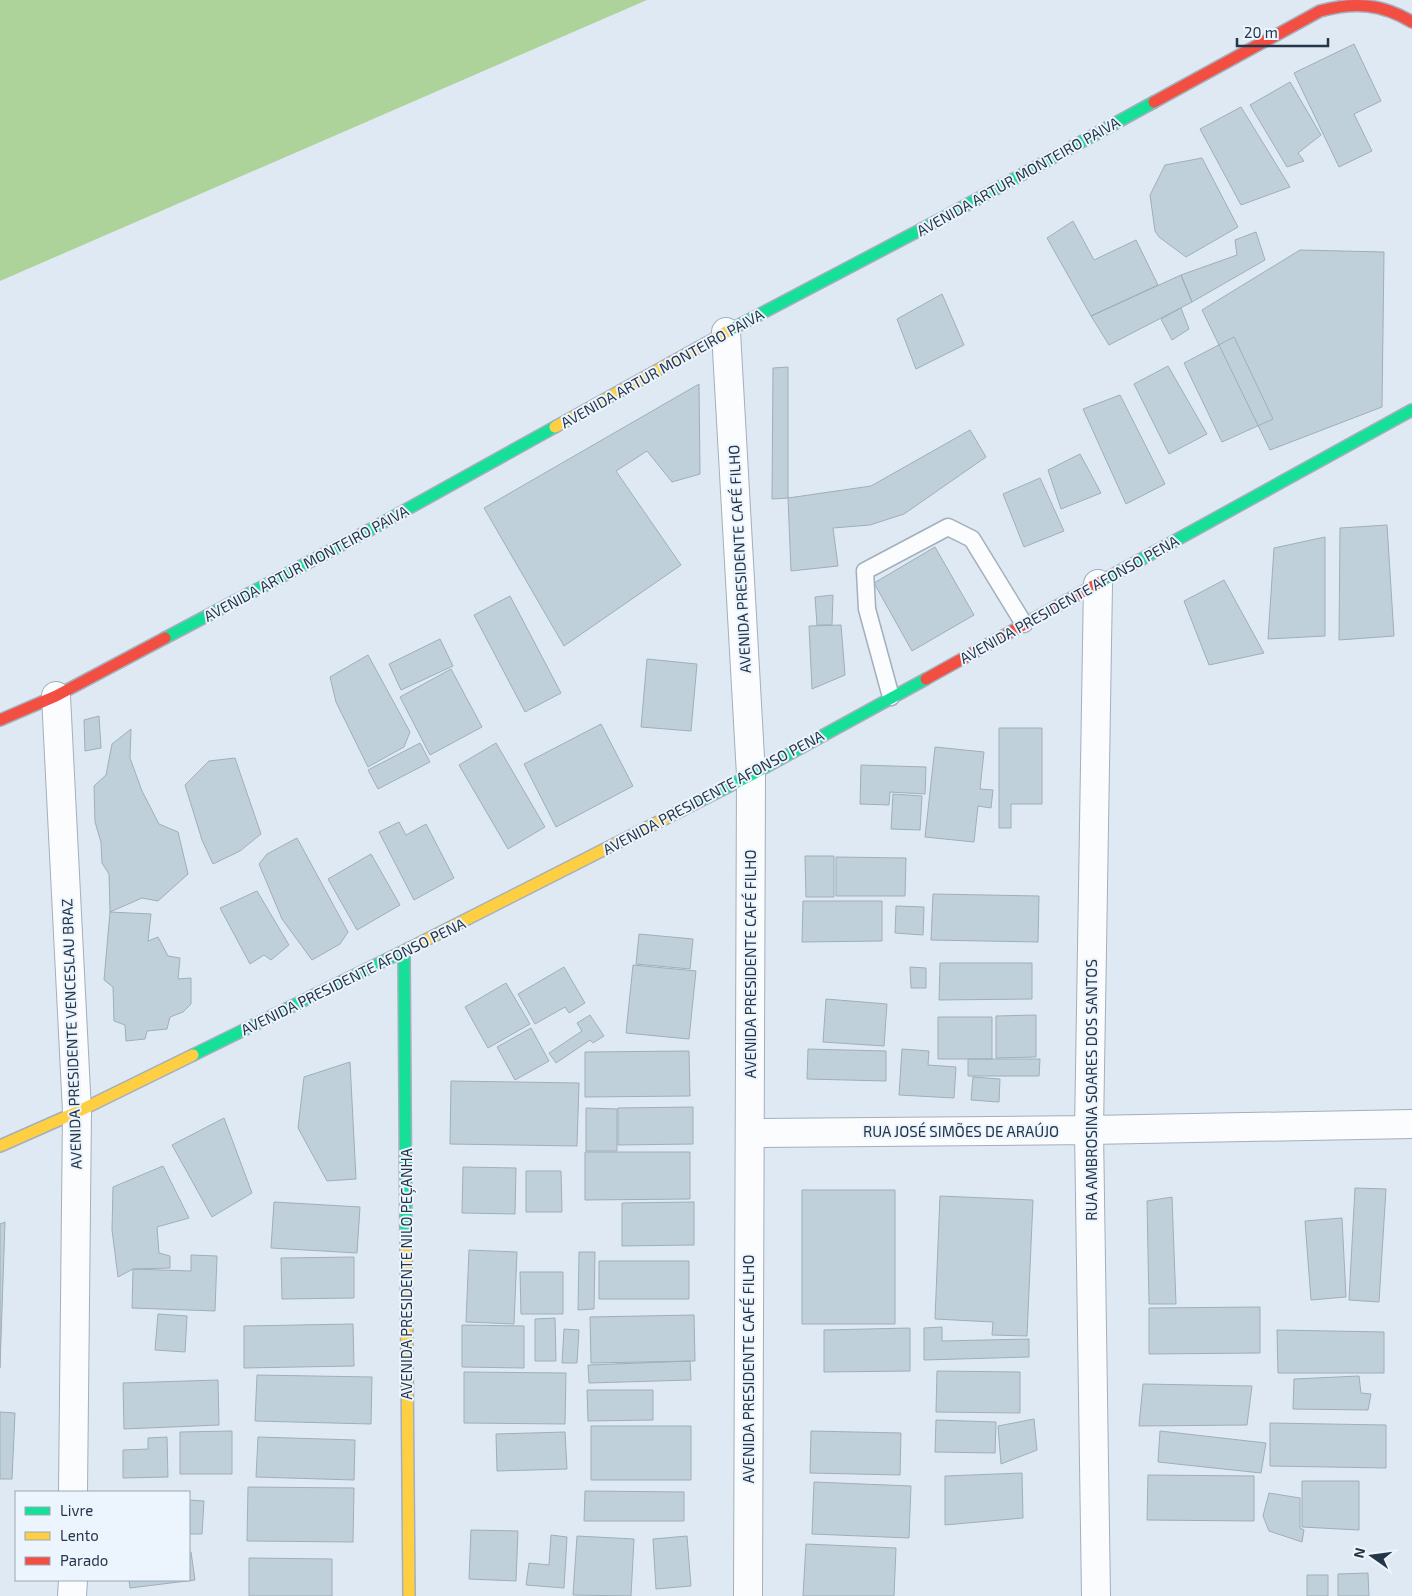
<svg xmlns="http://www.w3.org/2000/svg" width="1412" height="1596" font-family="'Exo 2',sans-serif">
	<rect width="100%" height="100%" fill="#dfe9f4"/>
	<path fill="#aed39a" d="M0,0H647L0,281Z"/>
	<path fill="#bfd0db" stroke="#9fafba" d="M1354,44L1381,101L1354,114L1372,151L1339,167L1294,73Z
		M1290,82L1321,135L1298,153L1304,161L1287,167L1250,105Z
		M1241,107L1290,187L1241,205L1200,129Z
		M1202,158L1238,227L1186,257L1159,237L1155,231L1150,195L1165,165Z
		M1073,221L1094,260L1136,240L1158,285L1091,316L1047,238Z
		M1256,232L1265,260L1192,302L1181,275L1237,255L1235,240Z
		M1300,250L1384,252L1382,407L1270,450L1202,310Z
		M1181,275L1192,302L1109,345L1091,316Z
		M942,294L964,345L916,369L897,319Z
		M1181,308L1189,329L1172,340L1161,319Z
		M1234,337L1273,419L1222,442L1184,363Z
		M1168,366L1207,434L1169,454L1134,384Z
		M788,367V498L772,499L773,368Z
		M699,384L700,474L672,482L647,451L616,471L681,565L564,646L484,508Z
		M1120,395L1165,484L1126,504L1083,409Z
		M970,430L986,457L904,514L870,525L833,528L838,566L791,571L788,498L871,486Z
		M1080,454L1101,493L1061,509L1048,470Z
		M1040,478L1064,531L1024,547L1003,494Z
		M1387,525L1394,636L1339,640L1340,528Z
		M1325,537V636L1268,639L1274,548Z
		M935,547L974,615L912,651L874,583Z
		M1224,580L1264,653L1209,665L1184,601Z
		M833,595L832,625H817L815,597Z
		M510,596L561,693L525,712L474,615Z
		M841,625L845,675L812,689L809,626Z
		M440,639L453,666L401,690L389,664Z
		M368,655L410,732L404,747L368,767L336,702L330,677Z
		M647,659L697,664L691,731L641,727Z
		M451,669L482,727L430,755L400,697Z
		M99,716L101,748L85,751L84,720Z
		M601,724L633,786L556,827L524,764Z
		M999,728H1042V804H1011V828H999Z
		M131,729L130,758L142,791L159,824L178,832L188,874L158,901L142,898L110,912L109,874L102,863L101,842L95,822L94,786L106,775L112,744Z
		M420,743L430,762L378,789L368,770Z
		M496,743L545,827L508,849L459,765Z
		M935,747L984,752L980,789L993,790L991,808L978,806L974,842L925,837Z
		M235,758L261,834L240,851L213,864L202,840L185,785L209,761Z
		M861,765L926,767L925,794L890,792L889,805L860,804Z
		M893,794L922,796L920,830L891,829Z
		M399,822L406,835L426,824L454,878L414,900L379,832Z
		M297,838L348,932L340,944L312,960L282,919L259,864L267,854Z
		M371,854L400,905L357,930L328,879Z
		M805,856H834V897H806Z
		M836,857L906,858L905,896H836Z
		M257,891L289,945L271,960L264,955L250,964L220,908Z
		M933,894L1039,896L1038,942L931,940Z
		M803,901H882V941L802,942Z
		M896,906L924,907L923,935L895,933Z
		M110,912L151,914L148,941L158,937L168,956L180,958L178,979L191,978V1004L183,1012L170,1017L167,1029L147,1031L145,1039L126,1041L125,1025L114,1021L113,987L104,980Z
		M639,934L693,939L690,969L636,964Z
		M940,963H1032V999L939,1000Z
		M633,965L696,971L689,1039L626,1033Z
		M564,967L585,1003L569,1013L565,1007L535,1024L518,994Z
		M910,967L926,968V988H911Z
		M506,983L530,1024L488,1048L465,1007Z
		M826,999L887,1004L884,1046L823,1042Z
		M590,1015L604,1036L593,1043L590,1040L556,1063L549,1053L582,1031L577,1023Z
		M1036,1015V1057L996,1058V1016Z
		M938,1017H992V1059H938Z
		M531,1028L549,1061L515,1080L497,1047Z
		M808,1049L886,1051V1081L807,1079Z
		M902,1049L929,1051L928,1065L956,1067L954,1098L899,1095Z
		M689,1051L690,1096L585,1097V1052Z
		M968,1059H1040L1039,1076H968Z
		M350,1062L356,1179L327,1181L298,1128L304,1077Z
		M973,1077L1000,1079L999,1102L971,1100Z
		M451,1081L579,1083L577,1146L450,1144Z
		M693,1107V1144L618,1145V1108Z
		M586,1108L617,1109V1151H586Z
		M224,1118L252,1193L212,1217L172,1145Z
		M585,1152H690V1199L585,1200Z
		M163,1166L189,1218L157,1227L159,1253L170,1256V1268L133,1269L118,1277L112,1230L113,1187Z
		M463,1167L516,1168L515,1214L462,1213Z
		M526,1171H561L562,1212H526Z
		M1355,1188L1386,1189L1379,1302L1349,1300Z
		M802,1190H895V1324H802Z
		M940,1196L1033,1200L1027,1336L992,1335L993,1322L935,1319Z
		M1172,1197L1176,1304H1149L1147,1201Z
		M274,1202L360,1207L357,1253L271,1248Z
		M694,1202V1245L622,1246V1203Z
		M1342,1218L1346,1297L1311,1300L1305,1221Z
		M5,1222L0,1368V1224Z
		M469,1250L517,1252L514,1324L466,1322Z
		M579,1252H595L594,1309L578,1310Z
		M191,1255L217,1256L215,1311L132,1308L133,1269L191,1271Z
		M354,1257V1298L282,1299L281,1258Z
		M599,1261H689V1299H599Z
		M520,1272H563V1314H521Z
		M1260,1307V1353L1149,1354V1308Z
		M158,1314L187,1316L185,1352L155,1350Z
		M694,1315L695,1361L591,1363L590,1317Z
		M555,1318L556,1361H535V1319Z
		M353,1324L354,1366L244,1368V1326Z
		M462,1325L524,1326V1368L462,1367Z
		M942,1327V1341L1029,1339V1357L924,1360V1328Z
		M910,1328V1371L824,1372V1330Z
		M564,1329L579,1330L577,1363H562Z
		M1277,1330L1384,1332V1373H1278Z
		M690,1361L691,1380L589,1383L588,1365Z
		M937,1371L1020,1372V1413L936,1412Z
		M464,1372L566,1373L565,1424L464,1423Z
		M257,1375L372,1377L371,1424L255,1421Z
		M1359,1376L1361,1393L1371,1394L1368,1410L1293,1409L1294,1379Z
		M218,1380L219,1425L124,1429L123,1383Z
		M1143,1384L1252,1386L1247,1425L1139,1426Z
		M587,1390H653V1420L588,1421Z
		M0,1412L15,1413L12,1479H0Z
		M1034,1419L1037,1450L1001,1464L998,1426Z
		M936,1420L996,1422L995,1453L935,1452Z
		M1270,1423L1386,1425V1468L1270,1466Z
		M591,1426H691V1480H591Z
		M232,1431V1474H180V1432Z
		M811,1431L901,1433L900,1475L810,1473Z
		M1160,1431L1266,1443L1261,1473L1158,1462Z
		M565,1432L567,1469L497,1471L496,1434Z
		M167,1437L168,1477L123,1478V1450L148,1449V1438Z
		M258,1437L355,1440L354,1480L256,1477Z
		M1022,1473L1023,1518L945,1525V1476Z
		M1148,1475L1254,1476V1521L1147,1520Z
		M1302,1481H1359V1530L1302,1527Z
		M814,1482L911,1486L909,1538L812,1534Z
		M248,1487L354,1488L353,1542L247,1541Z
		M585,1491L684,1492V1521H584Z
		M1269,1493L1300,1498V1528L1304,1530L1302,1542L1269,1531L1263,1516Z
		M189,1500L204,1501L202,1534H189Z
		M471,1530L518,1531L516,1581L469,1579Z
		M551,1535L567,1537L564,1588L526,1585L529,1563L549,1565Z
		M577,1536L634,1539L631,1596L573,1595Z
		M687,1536L691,1586L656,1589L653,1539Z
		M806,1544L896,1548L894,1596H803Z
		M189,1552H191L195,1580L130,1588L129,1580H189Z
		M249,1558L332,1559V1596H249Z
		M1368,1573L1369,1596H1338V1574Z
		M1307,1575H1328V1596H1307Z"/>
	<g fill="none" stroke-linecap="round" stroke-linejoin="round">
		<defs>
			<path id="lane" d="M891,697L867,609L865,571L948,527L972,539L1024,624"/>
			<path id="street" d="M726,332L751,775L748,1596
				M56,696L77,1112L73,1492
				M750,1133L1089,1130L1412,1124
				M72,1596L73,1580
				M1096,1596L1089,1130L1098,584"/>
			<path id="fast" d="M728,331L939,220L1154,102
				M1102,581L1412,410
				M165,638L366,532L555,427
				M682,810L751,775L926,679
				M404,951L406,1245
				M193,1055L408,949"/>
			<path id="slow" d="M555,427L728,331
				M408,949L682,810
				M0,1146L77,1112L193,1055
				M406,1245L409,1596"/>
			<path id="jam" d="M1154,102L1320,11C1354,2 1381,3 1412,22
				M926,679L1102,581
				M0,720L56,696L165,638"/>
		</defs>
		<use href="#lane" stroke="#a3afbc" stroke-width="19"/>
		<use href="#street" stroke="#a3afbc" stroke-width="30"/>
		<use href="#fast" stroke="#a3afbc" stroke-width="14"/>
		<use href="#slow" stroke="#a3afbc" stroke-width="14"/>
		<use href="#jam" stroke="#a3afbc" stroke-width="14"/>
		<use href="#lane" stroke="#fafcfd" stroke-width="16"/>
		<use href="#street" stroke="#fafcfd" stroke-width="28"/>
		<use href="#fast" stroke="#16e098" stroke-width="11"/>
		<use href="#slow" stroke="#ffcf43" stroke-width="11"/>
		<use href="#jam" stroke="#f24e42" stroke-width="11"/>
	</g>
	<g text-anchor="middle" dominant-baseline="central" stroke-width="4" stroke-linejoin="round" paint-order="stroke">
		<g font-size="15" fill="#253649" stroke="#ecf4fe">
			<text transform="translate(1018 176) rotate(-29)">AVENIDA ARTUR MONTEIRO PAIVA</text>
			<text transform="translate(662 368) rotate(-29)">AVENIDA ARTUR MONTEIRO PAIVA</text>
			<text transform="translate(739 559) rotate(-93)">AVENIDA PRESIDENTE CAFÉ FILHO</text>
			<text transform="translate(306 563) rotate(-28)">AVENIDA ARTUR MONTEIRO PAIVA</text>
			<text transform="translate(1069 599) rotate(-29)">AVENIDA PRESIDENTE AFONSO PENA</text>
			<text transform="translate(713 792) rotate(-28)">AVENIDA PRESIDENTE AFONSO PENA</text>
			<text transform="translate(750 964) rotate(-90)">AVENIDA PRESIDENTE CAFÉ FILHO</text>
			<text transform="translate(353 976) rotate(-26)">AVENIDA PRESIDENTE AFONSO PENA</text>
			<text transform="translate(71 1034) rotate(-92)">AVENIDA PRESIDENTE VENCESLAU BRAZ</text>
			<text transform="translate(1091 1090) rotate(-90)">RUA AMBROSINA SOARES DOS SANTOS</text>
			<text x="961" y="1131">RUA JOSÉ SIMÕES DE ARAÚJO</text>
			<text transform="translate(406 1274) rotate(-90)">AVENIDA PRESIDENTE NILO PEÇANHA</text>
			<text transform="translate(748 1369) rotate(-90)">AVENIDA PRESIDENTE CAFÉ FILHO</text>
		</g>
	</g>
	<rect x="15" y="1491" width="175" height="90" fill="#ecf4fe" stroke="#9ca8b6"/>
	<rect x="25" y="1507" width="25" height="8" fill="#16e098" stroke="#9ca8b6"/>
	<text x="60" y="1516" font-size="15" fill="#253649">Livre</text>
	<rect x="25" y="1532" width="25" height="8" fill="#ffcf43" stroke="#9ca8b6"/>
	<text x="60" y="1541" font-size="15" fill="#253649">Lento</text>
	<rect x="25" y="1557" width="25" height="8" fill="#f24e42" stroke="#9ca8b6"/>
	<text x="60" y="1566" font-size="15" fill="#253649">Parado</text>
	<g transform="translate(1372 1556) rotate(284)" stroke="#ecf4fe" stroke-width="4" paint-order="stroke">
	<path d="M0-4L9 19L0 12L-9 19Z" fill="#253649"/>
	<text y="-8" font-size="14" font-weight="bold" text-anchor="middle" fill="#253649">N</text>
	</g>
	<path d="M1237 38v8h91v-8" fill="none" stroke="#253649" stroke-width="2.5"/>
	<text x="1244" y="38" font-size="15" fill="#253649" stroke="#ecf4fe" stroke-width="4" paint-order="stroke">20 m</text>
</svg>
